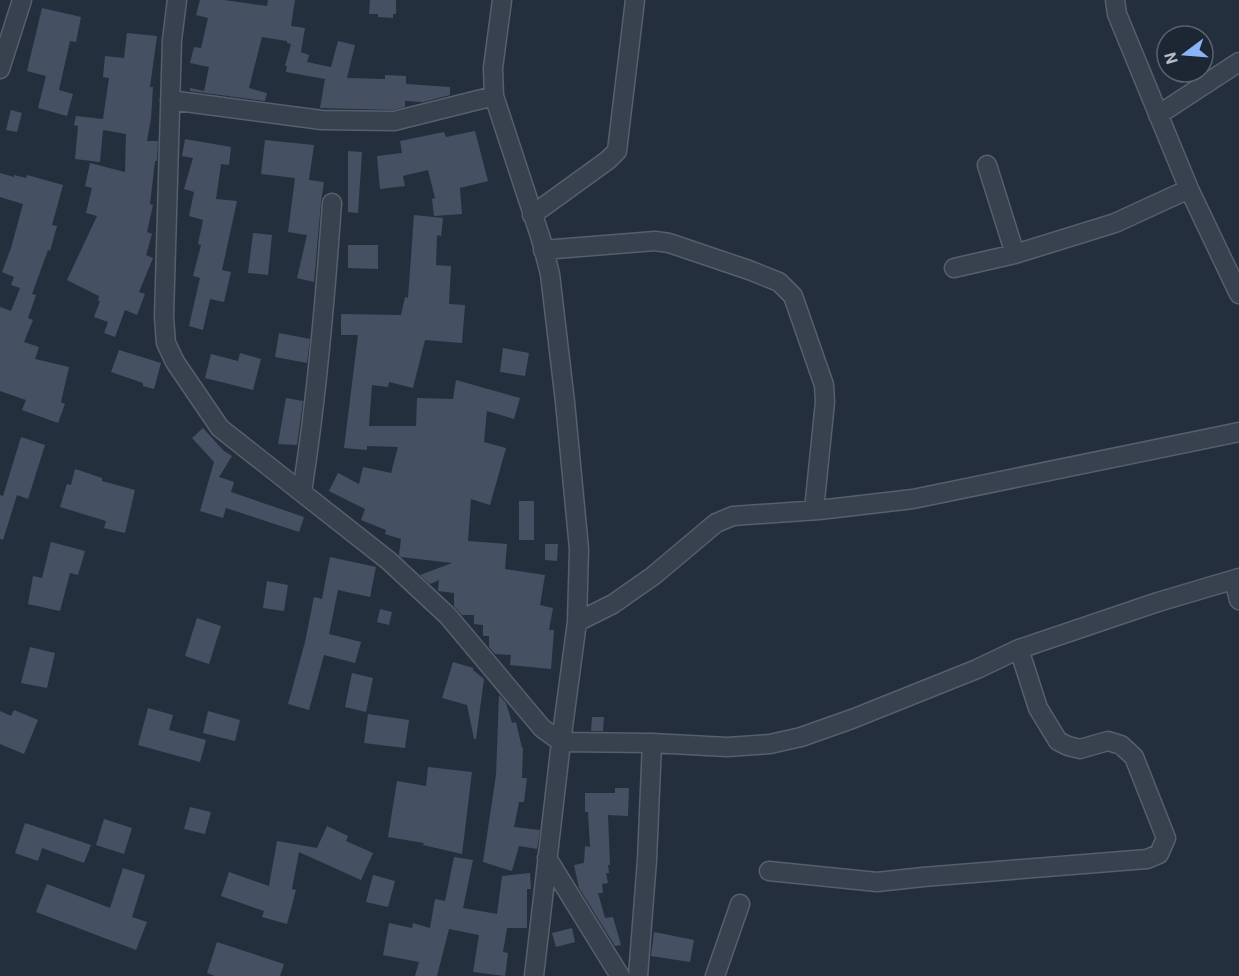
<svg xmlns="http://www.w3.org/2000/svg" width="1239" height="976" font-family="Roboto,sans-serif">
	<rect width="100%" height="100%" fill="#242f3e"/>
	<path fill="#455162" d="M200,0H224L267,6L268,0H295L291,26L305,28L301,52L309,55L307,62L331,67L338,41L355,45L347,78L385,79V75L406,76V84L450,87V95L423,102L405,101V107L393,110L320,108L325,79L286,72L287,66H285L291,44L287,43V41L262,37L249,88L267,93L265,101L190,91V88L204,91L209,67L190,63L194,47L201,48L208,18L196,15Z
		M370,0H396V14H393V18L378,17V14H369Z
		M42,8L81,17L76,42L70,41L59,90L73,94L67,116L38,108L46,76L27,71Z
		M127,33L157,36L150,87H153L151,118L147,141H158L157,161H155L150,204L153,205L147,232L152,234L146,255L153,258L139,292L145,294L137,315L125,310L115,337L104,333L108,322L94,317L100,301H98L99,296L67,280L97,216L86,213L92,188L85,186L90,163L125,172L126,134L103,130L100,162L75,159L78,126L74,125L76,116L103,119L109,78L103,77L105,56L124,58Z
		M11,110L22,113L17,132L6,130Z
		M475,131L488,181L460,188L462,214L434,216L432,199L435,198L428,170L403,176L405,186L380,189L377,156L402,153L400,141L444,132L446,137Z
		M185,139L231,147L229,165L221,164L216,199L237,201L222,270L231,272L224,302L210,299L203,330L189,326L200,278L193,276L201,245L198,244L203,220L189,216L194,192L184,189L193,158L182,156Z
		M265,140L314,145L309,180L324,182L321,202L314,282L297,278L307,235L288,232L295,178L261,174Z
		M348,151L362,152L358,213L348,212Z
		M0,173L14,177V175L26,178L27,175L63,185L52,225L57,226L50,251L48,250L32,294L36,295L28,318L33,320L24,342L39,347L35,359L69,367L61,402L65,404L58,423L22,410L26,400L0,391V307L11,311L20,288L11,285L14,277L2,272L11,248L23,204L0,197Z
		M414,215L443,218L441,236L437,235L436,265L451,266L449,304L465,305L462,343L425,340L413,388L389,382L388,387L372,385L369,426H416L417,398L453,399L456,380L520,398L514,419L487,411L484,442L506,448L490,505L471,499L468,541L507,544L505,569L545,575L540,605L553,608L549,630H554L551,669L510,665L511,655L495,654L489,647V636H483V625L474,624V615H462L454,606V593L438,591L439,580L430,584L420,575L452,563L401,557L399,555L401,539L385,534L386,530L361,520L365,509L329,491L338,473L359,484L363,467L391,473L398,447L367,446V450L344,448L358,335H341V314L401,315L405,297L408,298Z
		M253,233L272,235L268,275L248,273Z
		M348,245H378V269L348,268Z
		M279,333L310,339L307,363L275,357Z
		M503,348L529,353L525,376L500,372Z
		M119,350L161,363L154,389L143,386V383L111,372Z
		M240,353L261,359L253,390L205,378L211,354L238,361Z
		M286,398L303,401L297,445L278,444Z
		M203,428L224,451L232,456L219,477L234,482L231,492L304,517L299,532L226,508L223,518L200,511L214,462L192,438Z
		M21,437L45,445L28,499L17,495L3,540L0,539V495L3,496Z
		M75,469L102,478V481L135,490L125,533L104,528L106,521L60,507L67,484L71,485Z
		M519,501H534V540H519Z
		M51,542L85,551L78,575L70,573L60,611L28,604L33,576L42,578Z
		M545,544H558L557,561L545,560Z
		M330,557L376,567L370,597L338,590L329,634L361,642L355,663L324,655L309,710L288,704L305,642L314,597L322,599Z
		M267,581L288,585L284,611L263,608Z
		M380,609L392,612L389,625L377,622Z
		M197,618L221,626L209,664L185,656Z
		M30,647L55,653L47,688L21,683Z
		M453,662L473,668V670L484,679L476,739H474L467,705L442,698Z
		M352,673L373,678L366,712L345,707Z
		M499,695L506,703L512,723L516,722L522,748H523L522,778H527L524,802H519L514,827L540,830L537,849L519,846L512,871L483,862L496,775Z
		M148,708L173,715L169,730L206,740L200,762L138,745Z
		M14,710L38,720L24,754L0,744V711L11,716Z
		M208,711L240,720L235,741L203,733Z
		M368,714L409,720L405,748L364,743Z
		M592,717H604L603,731H591Z
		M428,767L472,772L462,854L423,845L424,843L388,837L397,781L426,786Z
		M615,788H629L628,816L608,815L610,865H608L609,873H606L608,883L602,884L603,893H598L605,918L613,917L621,945L615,946L579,888L574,865L584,863L585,846L590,847L588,812H585V793H615Z
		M190,807L211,812L205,834L184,829Z
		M104,819L132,828L124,854L96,845Z
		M25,823L91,845L84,863L42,848L38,861L15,853Z
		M327,826L348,836L346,841L373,853L361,880L299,852L292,889L296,890L287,924L262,917L264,911L221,896L229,872L269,886L277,841L317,848Z
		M454,857L473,860L463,908L497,914L502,876L530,873L531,889H527V928H507L503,952L508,953L505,976L473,972L479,935L449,929L437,976H415L419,962L383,955L389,923L412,928L413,923L430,928L435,899L445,901Z
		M123,868L145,875L132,917L147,922L136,950L36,912L47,884L110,908Z
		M373,875L395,881L388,907L366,902Z
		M572,928L575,942L556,947L552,933Z
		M654,932L694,940L690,962L651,956Z
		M217,942L284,964L280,976H215L207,973Z"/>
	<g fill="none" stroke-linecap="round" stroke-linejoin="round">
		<defs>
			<path id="minor" d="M177,0L172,40L164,317L166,343L175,362L220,428L389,561L448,616L542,728L561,742L652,743L727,747L770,744L801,737L852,719L977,669L1019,649L1158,602L1239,578
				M502,0L493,68L494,96L541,239L550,274L565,402L579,549L577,622L561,742L534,976
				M1115,0L1117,14L1189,189L1239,294
				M0,69L22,0
				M170,100L322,120L394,121L494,96
				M1158,115L1239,62
				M987,165L1015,254
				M532,215L608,160L617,151L635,0
				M543,250L655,241L669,243L749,270L779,282L793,296L824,385L825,402L814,510
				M954,268L1015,254L1115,223L1189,189
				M302,492C317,396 325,300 332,203
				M1234,580L1239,600
				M577,622L613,604L653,576L716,523L733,516L819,510L913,499L1239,432
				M547,858L620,976
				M769,871L877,882L923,877L1147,859L1159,854L1166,838L1134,757L1121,745L1108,741L1080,749L1068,746L1058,741L1038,708L1019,649
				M638,976L647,860L652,743
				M715,976L740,904"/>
		</defs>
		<use href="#minor" stroke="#565f6c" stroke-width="21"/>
		<use href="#minor" stroke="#38414e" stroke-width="18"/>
	</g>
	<g transform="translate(1185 54) rotate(254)"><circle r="28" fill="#1d2633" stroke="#59626f" stroke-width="1.5"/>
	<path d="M0-4.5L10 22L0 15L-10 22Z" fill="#8ab4f8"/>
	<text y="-9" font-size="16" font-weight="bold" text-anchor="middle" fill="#b4bcc9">N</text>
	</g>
</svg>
